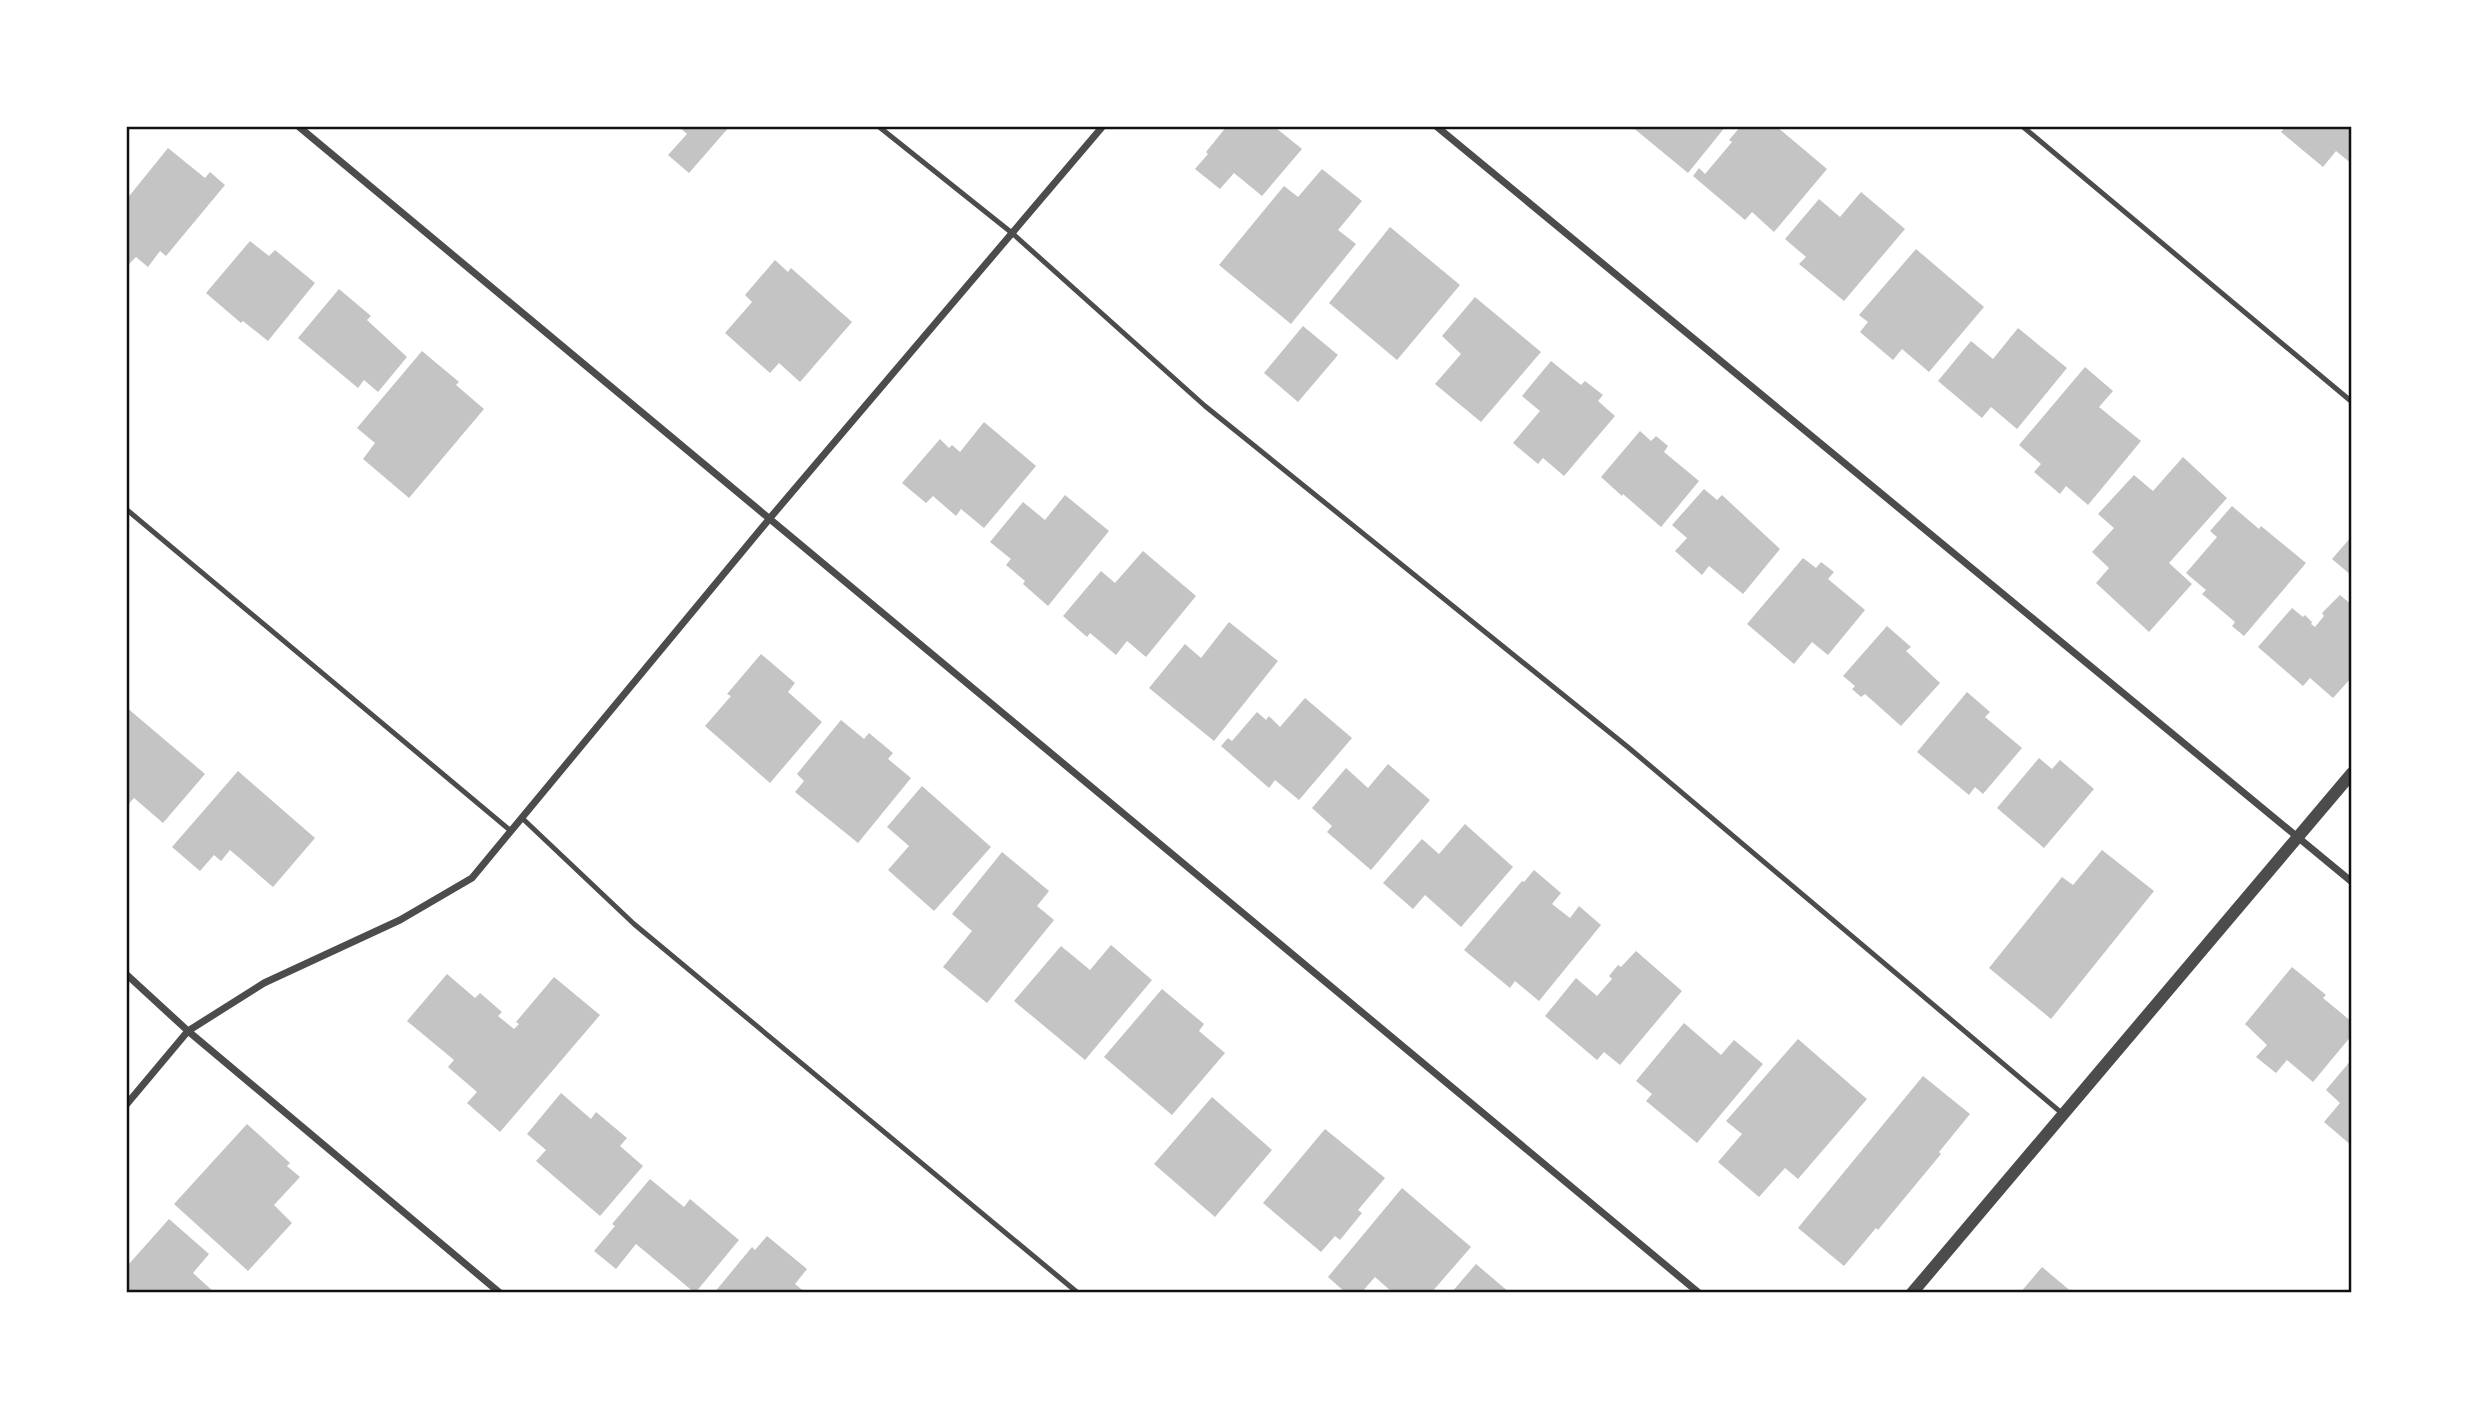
<svg xmlns="http://www.w3.org/2000/svg" width="2478" height="1419" font-family="'Sofia Sans Condensed',sans-serif">
	<rect width="100%" height="100%" fill="#fff"/>
	<path fill="#c4c4c4" d="M678,126H730L689,173L668,155L687,134Z
		M1227,126H1278L1276,128L1302,149L1262,196L1234,173L1220,189L1195,169L1208,154L1206,152Z
		M1631,126H1726L1688,173Z
		M1741,126H1776L1827,169L1774,232L1752,212L1745,220L1693,176L1699,168L1705,174L1732,142L1729,140Z
		M2286,126H2352V164L2336,151L2323,167L2281,132Z
		M168,148L205,178L210,172L225,185L166,256L160,251L148,267L136,257L128,265L126,263V200Z
		M1322,169L1362,201L1338,230L1356,244L1291,324L1219,265L1284,186L1298,197Z
		M1861,192L1905,229L1844,301L1799,264L1806,257L1785,239L1819,199L1840,217Z
		M1390,227L1460,285L1397,360L1329,303Z
		M250,241L269,256L275,250L315,283L268,341L243,321L241,323L206,293Z
		M1916,249L1984,307L1929,372L1902,349L1893,360L1860,332L1868,322L1859,315Z
		M775,260L788,272L791,268L852,322L800,382L779,363L770,373L725,333L752,302L745,295Z
		M339,289L371,316L367,320L407,357L378,392L364,380L358,388L298,338Z
		M1475,297L1541,352L1481,422L1435,384L1461,354L1442,336Z
		M1303,326L1338,355L1298,402L1264,373Z
		M2018,328L2067,368L2017,429L1991,407L1982,418L1938,381L1971,341L1993,359Z
		M422,351L459,382L456,385L484,409L409,498L363,459L375,443L357,428Z
		M1551,361L1581,385L1585,381L1603,395L1598,401L1615,416L1564,476L1543,458L1538,464L1513,443L1540,411L1522,396Z
		M2085,367L2113,391L2099,407L2141,441L2088,505L2066,486L2060,494L2034,472L2041,464L2019,445Z
		M984,422L1036,466L984,528L961,509L956,516L933,496L926,503L902,483L940,439L949,448L952,445L960,452Z
		M1640,431L1651,441L1656,436L1668,446L1664,452L1699,481L1661,527L1623,494L1622,496L1601,477Z
		M2183,457L2227,498L2169,563L2192,584L2149,632L2096,583L2109,568L2092,552L2114,528L2098,514L2134,475L2153,491Z
		M1704,489L1717,500L1722,495L1780,549L1743,594L1709,566L1702,575L1675,551L1687,538L1672,525Z
		M1065,495L1109,531L1048,606L1023,584L1025,581L1006,565L1011,559L990,542L1023,502L1045,520Z
		M2232,506L2259,529L2261,526L2306,563L2244,636L2232,626L2235,622L2202,594L2206,590L2186,573L2217,537L2210,531Z
		M2352,536V576L2332,559Z
		M1143,551L1196,596L1146,657L1127,641L1116,655L1090,633L1087,637L1063,616L1101,571L1115,583Z
		M1803,558L1816,568L1821,562L1834,572L1828,579L1865,610L1828,655L1812,642L1794,664L1747,624Z
		M2340,595L2352,605V677L2333,698L2310,678L2303,686L2258,647L2292,608L2303,617L2305,615L2312,622L2311,624L2315,627L2324,616L2322,613Z
		M1229,622L1278,661L1214,741L1149,688L1185,644L1201,658Z
		M1887,626L1911,647L1906,651L1940,683L1901,726L1865,694L1861,697L1852,689L1855,686L1843,676Z
		M761,654L795,683L788,692L822,722L770,783L705,726L731,696L727,694Z
		M1967,692L1990,712L1985,717L2022,748L1983,794L1975,787L1969,795L1917,752Z
		M1305,698L1352,738L1299,800L1275,780L1269,788L1221,746L1228,738L1232,741L1257,712L1266,720L1269,716L1280,727Z
		M126,707L205,774L163,823L134,798L126,807Z
		M841,720L864,739L869,733L893,753L888,759L911,778L858,843L795,792L804,781L797,774Z
		M2039,758L2052,769L2060,760L2094,789L2044,848L1997,808Z
		M1388,764L1430,800L1371,870L1327,832L1332,826L1312,808L1346,768L1368,788Z
		M238,771L315,838L273,887L230,850L221,861L214,855L200,871L172,847Z
		M922,786L991,847L934,911L888,870L909,846L887,827Z
		M1465,824L1513,867L1461,927L1425,895L1413,909L1383,883L1422,839L1439,854Z
		M2102,850L2154,891L2051,1019L1989,968L2062,877L2073,885Z
		M1002,852L1049,891L1037,906L1054,920L987,1003L943,967L972,931L952,914Z
		M1534,870L1561,893L1552,904L1570,918L1579,906L1601,925L1539,1001L1515,981L1510,988L1464,950L1522,881L1524,882Z
		M1111,945L1152,980L1085,1060L1014,1001L1061,946L1090,970Z
		M1636,951L1682,991L1620,1065L1604,1052L1597,1060L1545,1016L1576,978L1597,996L1612,979L1609,976L1618,965L1621,967Z
		M2292,967L2326,995L2323,998L2352,1022V1035L2313,1082L2287,1060L2276,1073L2256,1057L2267,1045L2245,1024Z
		M447,974L475,998L480,993L502,1012L498,1016L514,1029L519,1024L516,1022L554,977L600,1015L500,1132L467,1103L477,1092L448,1067L454,1060L407,1021Z
		M1162,989L1204,1024L1199,1031L1225,1053L1172,1115L1104,1057Z
		M1684,1023L1721,1055L1734,1040L1763,1064L1697,1143L1646,1101L1652,1094L1636,1081Z
		M1798,1039L1867,1099L1798,1179L1785,1168L1759,1197L1718,1162L1742,1134L1726,1121Z
		M2352,1059V1146L2324,1122L2340,1103L2326,1090Z
		M1923,1076L1970,1114L1939,1152L1941,1154L1878,1230L1876,1228L1844,1266L1798,1228Z
		M561,1093L591,1119L596,1112L627,1138L620,1146L643,1166L600,1216L536,1161L546,1150L527,1134Z
		M1212,1097L1272,1150L1215,1217L1154,1164Z
		M247,1124L290,1163L287,1166L300,1177L274,1205L292,1223L248,1271L174,1204Z
		M1325,1129L1385,1178L1358,1210L1362,1213L1340,1240L1335,1236L1321,1252L1263,1203Z
		M650,1179L684,1207L690,1199L739,1240L695,1293L636,1244L616,1269L594,1251L615,1226L612,1224Z
		M1402,1188L1471,1247L1431,1293H1393L1375,1277L1361,1293H1346L1328,1277Z
		M169,1219L209,1254L193,1273L215,1293H126V1264L128,1265Z
		M767,1236L807,1269L795,1284L806,1293H714L752,1247L755,1250Z
		M1476,1264L1510,1293H1451Z
		M2042,1267L2073,1293H2020Z"/>
	<g fill="none" stroke-linecap="round" stroke-linejoin="round">
		<path stroke="#4c4c4c" stroke-width="5" d="M878,126L1012,233L1205,406L1629,748L2064,1115
			M2022,126L2352,402
			M126,509L511,831
			M522,818L634,924L1078,1293"/>
		<path stroke="#4c4c4c" stroke-width="7" d="M298,126L1699,1293
			M1436,126L2352,882
			M126,974L188,1031L500,1293
			M126,1105L188,1031L264,983L400,920L472,878L770,518L1103,126"/>
		<path stroke="#4c4c4c" stroke-width="12" d="M1912,1293L2352,773"/>
	</g>
	<rect width="2478" height="1419" fill="none" stroke="#ffffff" stroke-width="256"/>
	<rect x="128" y="128" width="2222" height="1163" fill="none" stroke="#111" stroke-width="2.5"/>
</svg>
